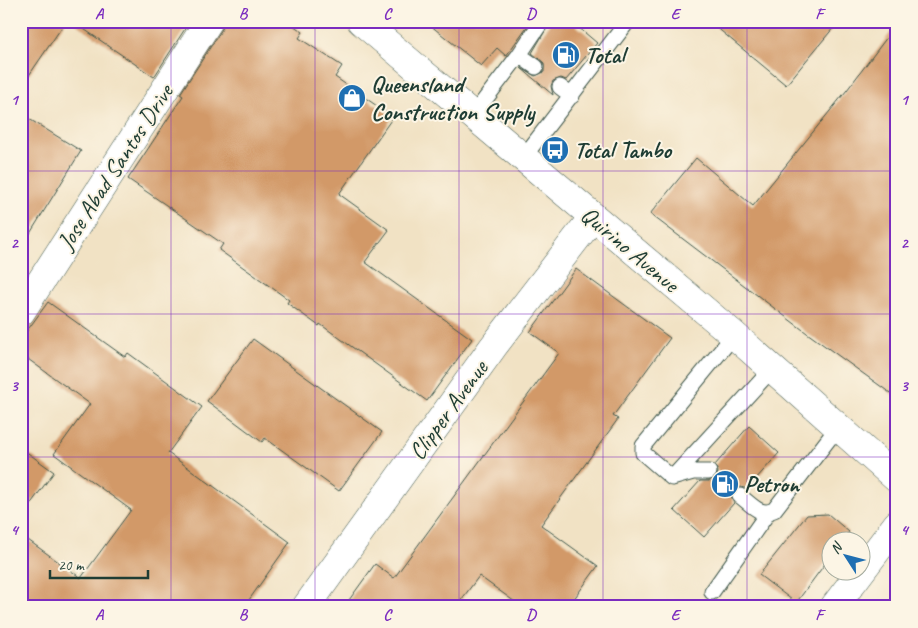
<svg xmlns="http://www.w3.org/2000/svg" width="918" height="628" font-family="Caveat,sans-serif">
	<rect width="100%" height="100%" fill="#fcf5e5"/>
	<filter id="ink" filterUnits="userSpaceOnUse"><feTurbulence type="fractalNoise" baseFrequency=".02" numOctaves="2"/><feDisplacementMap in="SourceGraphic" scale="10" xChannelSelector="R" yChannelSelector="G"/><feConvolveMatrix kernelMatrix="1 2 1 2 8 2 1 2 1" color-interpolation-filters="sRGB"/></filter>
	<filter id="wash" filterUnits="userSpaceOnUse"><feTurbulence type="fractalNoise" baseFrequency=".0096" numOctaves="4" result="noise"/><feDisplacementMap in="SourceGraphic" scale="20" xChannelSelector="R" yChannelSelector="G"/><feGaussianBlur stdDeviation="1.12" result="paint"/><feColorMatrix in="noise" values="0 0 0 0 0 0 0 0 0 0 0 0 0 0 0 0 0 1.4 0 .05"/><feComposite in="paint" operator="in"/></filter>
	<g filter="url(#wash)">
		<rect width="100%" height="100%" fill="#f1e2c4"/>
		<g id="blocks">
			<path fill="#d29967" d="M21,21H66L21,87Z
				M72,21H190L154,77Z
				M225,21H287L303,32L299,38L342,66L335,77L393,117L339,194L389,230L365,262L472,339L427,401L320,324L319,326L287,303L289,300L219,250L223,244L128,179L183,96L180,94L222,29Z
				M425,21H531L506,56L497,48L481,66Z
				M551,21H571L597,43L566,80L561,78L553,81L551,86L553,95L521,68L535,76L544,72V63L532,53Z
				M709,21H839L786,85Z
				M897,24V398L807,333L650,214L696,158L753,206L847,90Z
				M21,114L81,151L21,248Z
				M576,269L670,338L613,416L618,419L541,525L598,566L568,607H522L479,576L456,607H344L375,564L394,578L559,353L530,332Z
				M48,302L125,357L128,353L202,407L168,453L290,542L244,607H21V535L81,578L131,510L54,454L90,404L21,354V339Z
				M253,339L382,432L339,491L265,438L262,442L207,401Z
				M749,426L779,453L747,489L741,487L733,490L731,495L734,503L704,537L674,510L700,481H709L717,477L718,472L715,465Z
				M21,448L54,472L21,517Z
				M828,514L849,532L843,540H830V557L796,603L759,575L807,515Z"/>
		</g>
	</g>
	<g filter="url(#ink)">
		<use href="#blocks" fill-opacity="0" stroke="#3e564a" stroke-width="1"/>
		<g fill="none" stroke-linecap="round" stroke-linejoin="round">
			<defs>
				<path id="service" d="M519,55L542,21
					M560,87L572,96
					M473,115L519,55L536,67
					M523,158L628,21
					M709,472H693L672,478L643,453V446L734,335
					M673,477L772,369
					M740,496C751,504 760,517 774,510L838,427
					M712,592L767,514"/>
				<path id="minor" d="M21,312L209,21
					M306,607L493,347L593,217
					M834,607L897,524"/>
				<path id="secondary" d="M361,21L734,335L897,479"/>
			</defs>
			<use href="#service" stroke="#3e564a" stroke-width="17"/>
			<use href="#minor" stroke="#3e564a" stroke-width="29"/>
			<use href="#secondary" stroke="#3e564a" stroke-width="29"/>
			<use href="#service" stroke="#fff" stroke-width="15"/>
			<use href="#minor" stroke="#fff" stroke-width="28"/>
			<use href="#secondary" stroke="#fff" stroke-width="28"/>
		</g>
	</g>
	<path fill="none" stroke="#7b2cbf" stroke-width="1" stroke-opacity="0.55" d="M171,21V607M315,21V607M459,21V607M603,21V607M747,21V607M21,171H897M21,314H897M21,457H897"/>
	<defs>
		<symbol id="fuel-disc" viewBox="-11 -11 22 22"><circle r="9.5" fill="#1f6fb2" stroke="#fcf5e5"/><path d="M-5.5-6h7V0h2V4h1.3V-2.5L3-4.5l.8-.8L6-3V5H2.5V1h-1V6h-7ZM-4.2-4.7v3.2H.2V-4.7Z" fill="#fff"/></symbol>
		<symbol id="shop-disc" viewBox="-11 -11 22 22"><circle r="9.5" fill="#1f6fb2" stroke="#fcf5e5"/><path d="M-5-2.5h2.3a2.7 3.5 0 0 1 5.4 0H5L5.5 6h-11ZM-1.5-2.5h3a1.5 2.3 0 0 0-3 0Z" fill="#fff"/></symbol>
		<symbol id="bus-disc" viewBox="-11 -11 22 22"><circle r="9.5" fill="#1f6fb2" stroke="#fcf5e5"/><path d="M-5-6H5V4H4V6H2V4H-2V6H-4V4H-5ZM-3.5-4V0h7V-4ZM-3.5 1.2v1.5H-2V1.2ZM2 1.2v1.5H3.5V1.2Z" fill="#fff"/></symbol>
	</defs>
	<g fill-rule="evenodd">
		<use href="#fuel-disc" x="550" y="39" width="32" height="32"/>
		<use href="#shop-disc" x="336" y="82" width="32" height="32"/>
		<use href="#bus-disc" x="539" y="134" width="32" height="32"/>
		<use href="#fuel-disc" x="709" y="468" width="32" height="32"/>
	</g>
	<g text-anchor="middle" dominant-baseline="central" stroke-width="4" stroke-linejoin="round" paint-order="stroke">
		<g font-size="24" font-weight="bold" fill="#1f3d34" stroke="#fcf5e5" text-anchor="start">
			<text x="585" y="55">Total</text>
			<text x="371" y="84">Queensland<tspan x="371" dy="28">Construction Supply</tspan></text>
			<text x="574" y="150">Total Tambo</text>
			<text x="744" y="484">Petron</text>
		</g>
		<g font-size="24" fill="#1f3d34" stroke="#fcf5e5">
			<text transform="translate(115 167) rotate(-57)">Jose Abad Santos Drive</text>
			<text transform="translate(630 249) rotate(40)">Quirino Avenue</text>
			<text transform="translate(448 410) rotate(-54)">Clipper Avenue</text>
		</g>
	</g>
	<rect width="918" height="628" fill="none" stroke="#fcf5e5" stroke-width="55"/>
	<g transform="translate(846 556) rotate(306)"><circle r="24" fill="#fcf5e5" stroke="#a4ab9e"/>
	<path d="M0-4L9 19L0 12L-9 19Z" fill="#1f6fb2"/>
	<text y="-8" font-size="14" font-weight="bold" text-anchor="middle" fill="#1f3d34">N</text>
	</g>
	<path d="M50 570v8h98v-8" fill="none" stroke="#1f3d34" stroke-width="2.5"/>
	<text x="58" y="570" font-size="15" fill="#1f3d34" stroke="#fcf5e5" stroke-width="4" paint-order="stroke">20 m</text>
	<rect x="28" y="28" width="862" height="572" fill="none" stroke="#7b2cbf" stroke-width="2"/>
	<g font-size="16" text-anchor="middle" font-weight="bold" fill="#7b2cbf">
		<text x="99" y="19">A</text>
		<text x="243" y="19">B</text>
		<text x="387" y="19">C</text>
		<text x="531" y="19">D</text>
		<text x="675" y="19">E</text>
		<text x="819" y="19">F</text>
		<text x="14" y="105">1</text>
		<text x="904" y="105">1</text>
		<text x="14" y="248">2</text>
		<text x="904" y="248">2</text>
		<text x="14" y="391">3</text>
		<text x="904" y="391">3</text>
		<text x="14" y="535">4</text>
		<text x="904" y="535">4</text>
		<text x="99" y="620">A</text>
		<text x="243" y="620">B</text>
		<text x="387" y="620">C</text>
		<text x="531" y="620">D</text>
		<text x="675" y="620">E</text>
		<text x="819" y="620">F</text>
	</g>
</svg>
